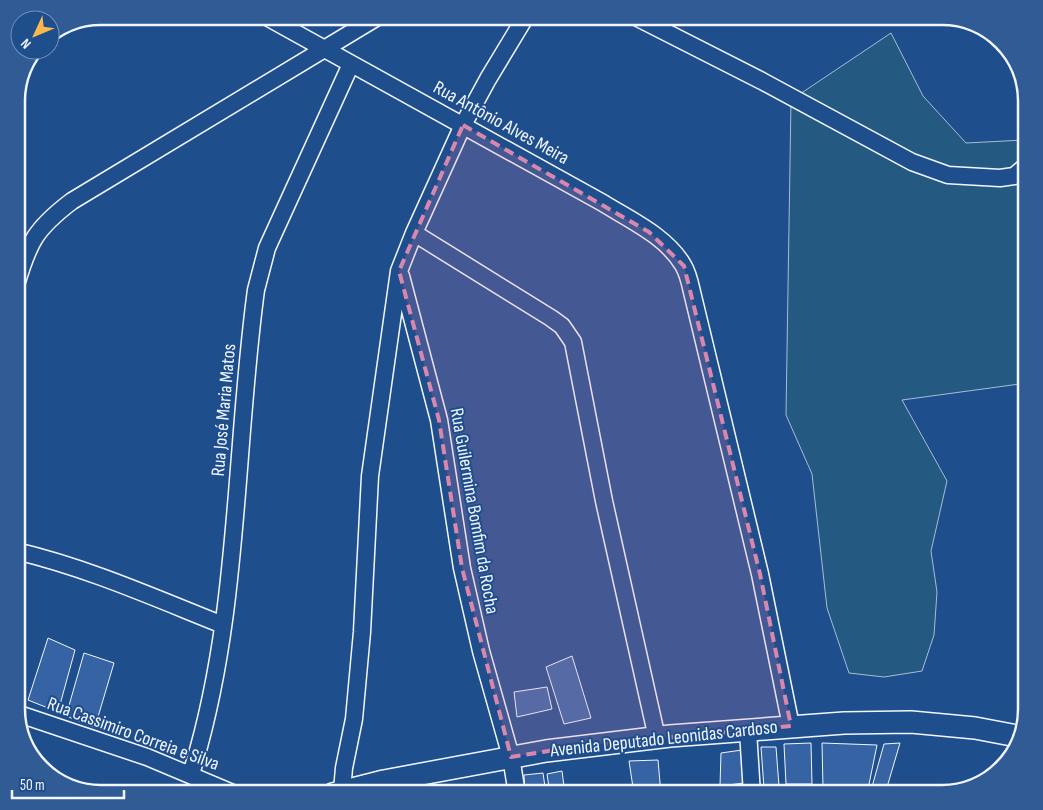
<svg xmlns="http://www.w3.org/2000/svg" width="1043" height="810" font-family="'Sofia Sans Condensed',sans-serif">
	<rect width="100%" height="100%" fill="#1f4e8c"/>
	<path fill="#245a82" stroke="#a8bbd7" d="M891,33L923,96L966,143L1024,140L1027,137V383L902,400L947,481L931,551L937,592L934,635L922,671L884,677L849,673L827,608L812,474L786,415L791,100Z"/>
	<path fill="#3563a3" stroke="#f2f6ff" d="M48,638L75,650L58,712L28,700Z
		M84,653L114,663L95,727L66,716Z
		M572,656L591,718L564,724L546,667Z
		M547,687L552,709L517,717L514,692Z
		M811,743L812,784H786L784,744Z
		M822,743L877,745L867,794H847L823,788Z
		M900,743L885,794H870L884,744Z
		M761,747H776L779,786L764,788Z
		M742,750L744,783L720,786L721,753Z
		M658,760L661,794H634L629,761Z
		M562,771L565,794H550L547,774Z
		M543,773L546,794H525L524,775Z
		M470,786L471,794H456V787Z
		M447,788L448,794H425L424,789Z"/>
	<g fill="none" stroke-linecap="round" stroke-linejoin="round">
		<defs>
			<path id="minor" d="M265,16L603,203C630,220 666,236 683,265C688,273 690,283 692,292L760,574L791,726
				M634,16L762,81L912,162L948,175L1000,178L1014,176L1027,165
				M414,233L551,318L562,326L573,342L604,501L657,738
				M401,276L439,420L462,568L481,651L511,757L517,794
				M16,285C29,242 35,229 72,201L379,16
				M16,551C88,568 155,598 223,625
				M16,713L147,757L235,794
				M748,731L752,794
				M191,774C240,618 234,451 256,290L267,248L351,64
				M342,791L344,768L354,719L362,632L370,476L399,271L414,233L463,125L488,79L526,16"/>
			<path id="major" d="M333,794L384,781L546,751L670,736L844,723L911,722L975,728L1017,736"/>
		</defs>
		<use href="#minor" stroke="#f2f6ff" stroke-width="19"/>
		<use href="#major" stroke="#f2f6ff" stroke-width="24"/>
		<use href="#minor" stroke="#1f4e8c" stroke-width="16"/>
		<use href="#major" stroke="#1f4e8c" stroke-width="21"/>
	</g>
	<path fill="#da87ad" fill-opacity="0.2" stroke="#da87ad" stroke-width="4" stroke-dasharray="10 6" stroke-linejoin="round" d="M463,125L649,232L684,266L760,574L791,726L580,746L511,757L462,568L439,420L399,271Z"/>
	<g text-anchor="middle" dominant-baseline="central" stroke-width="4" stroke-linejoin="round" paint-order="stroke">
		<g font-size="19" fill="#f2f6ff" stroke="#1f4e8c">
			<text transform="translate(501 123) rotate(29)">Rua Antônio Alves Meira</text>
			<text transform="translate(224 410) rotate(-85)">Rua José Maria Matos</text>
			<text transform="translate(474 511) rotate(80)">Rua Guilermina Bomfim da Rocha</text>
			<text transform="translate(133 734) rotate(20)">Rua Cassimiro Correia e Silva</text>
			<text transform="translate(664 739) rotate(-6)">Avenida Deputado Leonidas Cardoso</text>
		</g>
	</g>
	<path d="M0 0H1043V810H0ZM101 25H942A76 76 0 0 1 1018 101V709A76 76 0 0 1 942 785H101A76 76 0 0 1 25 709V101A76 76 0 0 1 101 25Z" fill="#305b95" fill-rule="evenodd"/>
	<path fill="none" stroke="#f2f6ff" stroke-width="2.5" d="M101 25H942A76 76 0 0 1 1018 101V709A76 76 0 0 1 942 785H101A76 76 0 0 1 25 709V101A76 76 0 0 1 101 25Z"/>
	<g transform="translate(35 35) rotate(226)"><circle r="24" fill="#1f4e8c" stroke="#7391ba"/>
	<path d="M0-4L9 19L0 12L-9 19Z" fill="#ffb74d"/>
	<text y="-8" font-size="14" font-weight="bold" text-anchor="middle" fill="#f2f6ff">N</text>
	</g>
	<path d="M12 790v8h112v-8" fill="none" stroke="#f2f6ff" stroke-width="2.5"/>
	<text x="20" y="790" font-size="15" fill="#f2f6ff" stroke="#1f4e8c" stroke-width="4" paint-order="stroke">50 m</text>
</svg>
